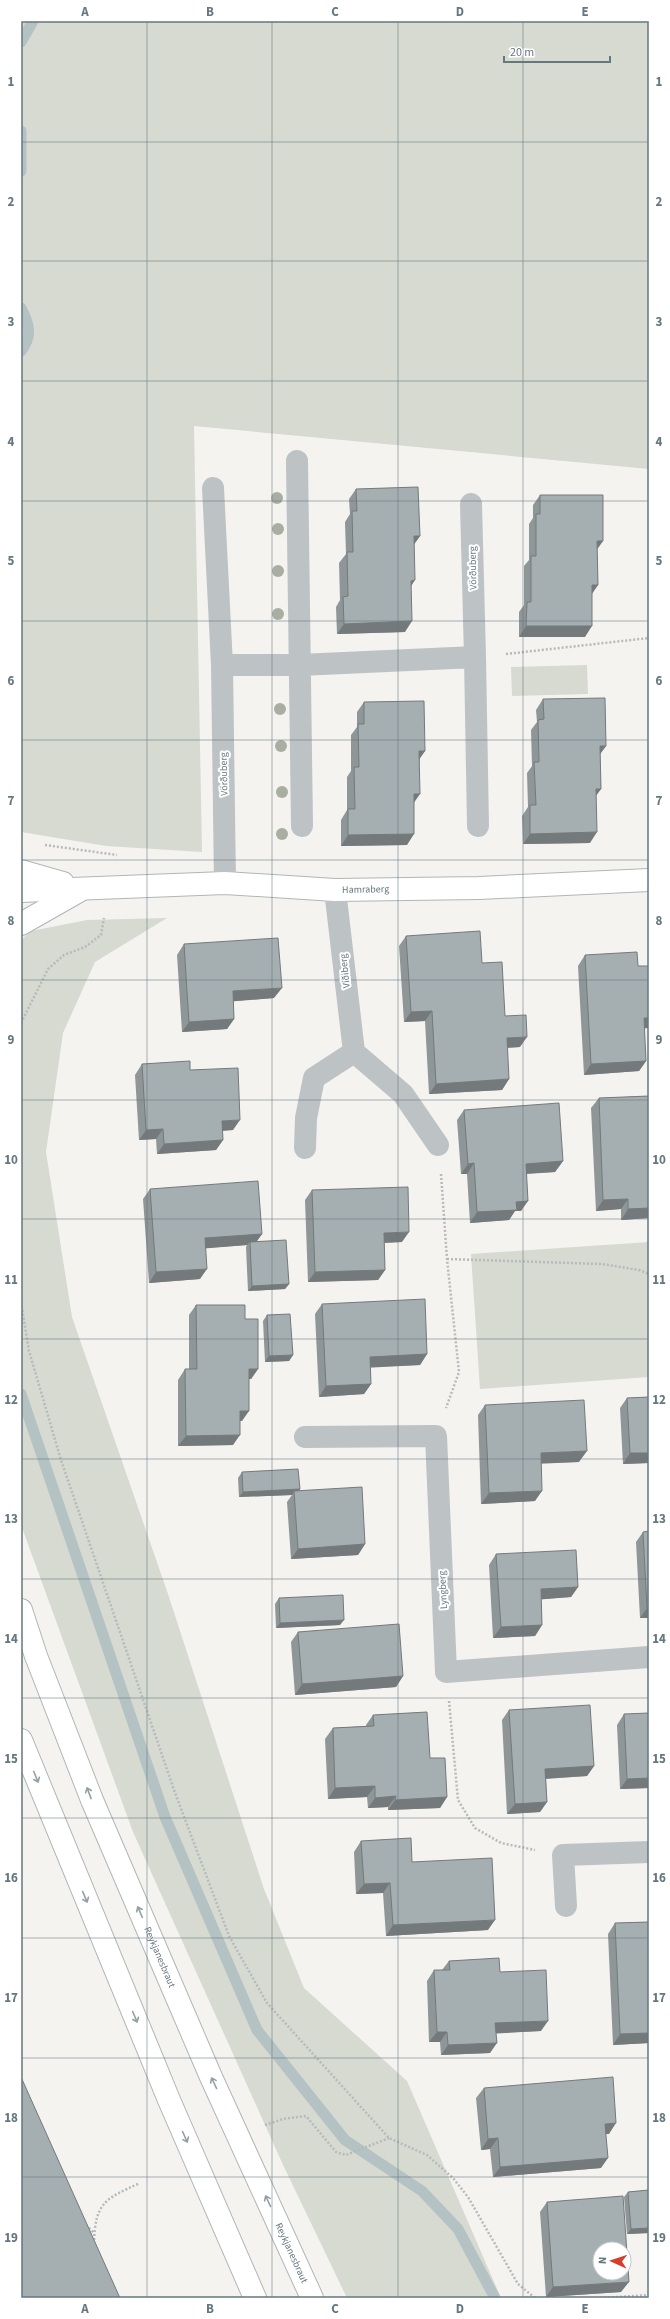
<svg xmlns="http://www.w3.org/2000/svg" width="670" height="2319" font-family="'Source Sans 3',sans-serif">
	<rect width="100%" height="100%" fill="#f4f3f0"/>
	<path fill="#d6dad1" d="M21,21H649V469L194,426L202,852L106,846L21,832Z
		M587,665L588,694L512,696L511,667Z
		M167,918L95,962L63,1033L46,1152L72,1317L168,1594L264,1889L304,1988L407,2081L501,2298H347L284,2167L133,1832L21,1525V940L31,931L87,920Z
		M649,1242V1377L480,1389L471,1254Z"/>
	<g fill="none" stroke-linecap="round" stroke-linejoin="round">
		<path stroke="#b4c2c4" stroke-width="11" d="M21,42L33,21
			M21,131V171
			M21,308C29,323 33,336 21,351
			M21,1394L165,1817L257,2030L345,2140L422,2191L458,2229L495,2298"/>
		<defs>
			<g id="secondary">
				<path d="M21,871L63,883"/>
				<path id="s1" d="M21,891L225,883L335,890L479,888L649,880"/>
				<path d="M21,924L79,891"/>
			</g>
			<g id="highway">
				<path id="s2" d="M21,1610L36,1656L92,1800L211,2077L312,2298"/>
				<path d="M21,1740L169,2100L255,2298"/>
			</g>
		</defs>
		<use href="#secondary" stroke="#b0b6b8" stroke-width="24"/>
		<use href="#highway" stroke="#b0b5b6" stroke-width="24"/>
		<path stroke="#b7babc" stroke-width="2.5" stroke-dasharray="2 2" stroke-linecap="butt" d="M506,654L649,638
			M45,845L117,855
			M21,1023L48,969L64,955L85,947L101,935L104,918
			M441,1174L447,1259L459,1372L446,1408
			M447,1259L602,1264L639,1270L649,1274
			M21,1302L29,1351L61,1460L174,1790L229,1936L267,2003L389,2138L427,2155L453,2178L468,2197L518,2284L535,2298
			M449,1701L458,1800L475,1828L501,1843L535,1850
			M265,2125L283,2119L306,2116L336,2152L346,2155L389,2138
			M86,2225L94,2233
			M94,2244C95,2202 105,2199 140,2183
			M600,2298L649,2295"/>
		<path stroke="#bdc2c4" stroke-width="22" d="M297,461L302,826
			M213,488L222,665L225,883
			M475,657L478,826
			M222,665H300L475,657L471,504
			M335,890L354,1052L403,1094L438,1145
			M305,1148L306,1118L314,1078L354,1052
			M305,1437L436,1436L446,1672L649,1657
			M566,1906L563,1855L649,1852"/>
		<use href="#secondary" stroke="#fff" stroke-width="22"/>
		<use href="#highway" stroke="#fff" stroke-width="22"/>
	</g>
	<g fill="#a8aea2">
		<circle cx="277" cy="498" r="6"/>
		<circle cx="278" cy="529" r="6"/>
		<circle cx="278" cy="571" r="6"/>
		<circle cx="278" cy="614" r="6"/>
		<circle cx="280" cy="709" r="6"/>
		<circle cx="281" cy="746" r="6"/>
		<circle cx="282" cy="792" r="6"/>
		<circle cx="282" cy="834" r="6"/>
	</g>
	<path fill="#8e9697" d="M356,489L420,536L414,544L411,587L405,632L337,634L336,607L340,600L339,563L346,554L345,522L350,514L349,499Z
		M540,495L603,541L597,548L598,585L592,594L585,637H519V612L524,605V566L529,560V524L533,518V505Z
		M543,699L606,746L600,754L601,789L596,795L590,843L523,844L522,816L528,807L527,773L532,766L531,730L537,722L536,710Z
		M364,702L425,751L420,758L414,803L407,845L341,846V820L347,810V777L351,771V735L357,727V712Z
		M406,936L482,963L505,1016L520,1047L507,1048L509,1079L502,1090L429,1094L425,1021L404,1022L399,946Z
		M184,944L274,998L233,1001L234,1019L227,1029L182,1032L177,955Z
		M585,955L638,966H649V1028H644L646,1061L639,1071L584,1075L578,966Z
		M142,1064L190,1070L233,1130L222,1131L223,1140L216,1150L157,1154L156,1139L139,1140L135,1075Z
		M649,1096V1218L621,1220V1209L596,1211L591,1108L599,1098Z
		M464,1110L563,1161L555,1172L527,1174L521,1211H515L509,1220L470,1223L467,1174H461L457,1120Z
		M150,1189L262,1234L257,1241L289,1284L285,1289L248,1291L246,1247L247,1245L206,1248L200,1279L149,1283L143,1199Z
		M312,1190L402,1242L384,1243L385,1270L378,1280L308,1282L305,1200Z
		M322,1304L427,1354L420,1365L370,1367L371,1384L364,1394L319,1397L315,1314Z
		M196,1305L245,1319L258,1369L251,1379H249L242,1421H240L233,1445L178,1446V1380L185,1369H189V1315Z
		M267,1315L293,1355L289,1361L265,1362L263,1321Z
		M649,1397V1463L623,1464L620,1408L627,1398Z
		M485,1405L579,1462L541,1463L535,1501L481,1504L478,1415Z
		M242,1472L300,1489L299,1491L365,1544L358,1555L291,1559L287,1502L292,1495L239,1497L238,1478Z
		M643,1532L649,1618H640L636,1542Z
		M496,1554L578,1587L571,1597L541,1599L542,1625L535,1636L493,1638L489,1565Z
		M279,1598L340,1625L276,1628L275,1604Z
		M298,1632L403,1676L396,1687L295,1695L291,1642Z
		M509,1710L594,1766L587,1776L546,1779L547,1802L540,1812L507,1814L502,1720Z
		M624,1714L649,1788L620,1789L617,1725Z
		M373,1715L430,1758L447,1797L440,1808L388,1810V1807L368,1808L367,1797L328,1799L325,1739L333,1728L366,1726V1725Z
		M361,1841L412,1862L488,1930L386,1936L383,1893L356,1894L354,1852Z
		M649,1922V2043L613,2045L608,1934L615,1923Z
		M449,1961L500,1972L541,2031L496,2033L490,2053L441,2055L440,2042H429L427,1981L434,1970H442Z
		M484,2088L609,2134H606L601,2168L493,2177L490,2149L481,2150L476,2098Z
		M649,2190V2233L627,2234L624,2197L628,2192Z
		M547,2202L621,2292L546,2297L540,2212Z"/>
	<path fill="#747a7b" d="M414,536H420L413,546Z
		M597,541H603L596,551Z
		M415,580L408,591L411,581Z
		M592,585H598L590,596Z
		M412,621L405,632L337,634L344,624Z
		M526,626H592L585,637H519Z
		M600,746H606L598,757Z
		M419,751H425L418,761Z
		M596,789H601L593,800Z
		M414,794H420L413,804Z
		M597,832L590,843L523,844L530,834Z
		M414,834L407,845L341,846L348,835Z
		M282,988L274,998L225,1002L233,991Z
		M432,1011L425,1021L404,1022L411,1012Z
		M644,1018H649V1028L637,1029Z
		M234,1019L227,1029L182,1032L189,1022Z
		M527,1037L520,1047L499,1048L507,1038Z
		M646,1061L639,1071L584,1075L591,1064Z
		M509,1079L502,1090L429,1094L436,1084Z
		M240,1120L233,1130L214,1131L222,1121Z
		M163,1129L156,1139L139,1140L146,1130Z
		M223,1140L216,1150L157,1154L164,1144Z
		M563,1161L555,1172L519,1174L526,1164Z
		M474,1163L467,1174H461L468,1164Z
		M628,1199L621,1209L596,1211L603,1200Z
		M528,1201L521,1211H515L509,1220L470,1223L477,1212L516,1202Z
		M649,1208V1218L621,1220L628,1209Z
		M409,1232L402,1242L376,1243L384,1233Z
		M262,1234L254,1245L250,1242L247,1245L198,1249L205,1238Z
		M207,1269L200,1279L149,1283L156,1272Z
		M385,1270L378,1280L308,1282L315,1272Z
		M289,1284L285,1289L248,1291L252,1286Z
		M427,1354L420,1365L363,1368L370,1357Z
		M293,1355L289,1361L265,1362L269,1356Z
		M249,1369H258L251,1379H241Z
		M371,1384L364,1394L319,1397L326,1386Z
		M240,1411H249L242,1421H233Z
		M240,1435L233,1445L178,1446L186,1436Z
		M587,1451L579,1462L534,1464L541,1453Z
		M630,1453H649V1463L623,1464Z
		M300,1489L296,1495L294,1491L292,1495L239,1497L243,1492Z
		M542,1491L535,1501L481,1504L489,1493Z
		M365,1544L358,1555L291,1559L298,1549Z
		M578,1587L571,1597L534,1600L541,1589Z
		M647,1608H649V1618H640Z
		M344,1620L340,1625L276,1628L280,1623Z
		M542,1625L535,1636L493,1638L501,1627Z
		M403,1676L396,1687L295,1695L302,1684Z
		M594,1766L587,1776L538,1779L545,1769Z
		M649,1778V1788L620,1789L627,1779Z
		M375,1786L367,1797L328,1799L335,1788Z
		M396,1796L388,1807L368,1808L375,1798Z
		M447,1797L440,1808L388,1810L395,1800Z
		M547,1802L540,1812L507,1814L515,1804Z
		M390,1883L383,1893L356,1894L364,1884Z
		M495,1920L488,1930L386,1936L393,1925Z
		M548,2021L541,2031L488,2034L495,2023Z
		M437,2032H447L440,2042H429Z
		M649,2033V2043L613,2045L620,2034Z
		M497,2043L490,2053L441,2055L448,2045Z
		M616,2123L609,2134H598L605,2124Z
		M498,2138L490,2149L481,2150L488,2139Z
		M608,2158L601,2168L493,2177L500,2167Z
		M649,2228V2233L627,2234L631,2229Z
		M629,2282L621,2292L546,2297L553,2287Z"/>
	<path fill="#a5aeb0" stroke="#747a7b" fill-rule="evenodd" d="M418,487L420,536H414L415,580L411,581L412,621L344,624L343,597L348,596L347,552H353L352,511H357L356,489Z
		M540,495H603V541H597L598,585H592V626H526L527,602H531V556H536V514H540Z
		M605,698L606,746H600L601,789H596L597,832L530,834V805H536L534,762H539L538,720L544,719L543,699Z
		M424,701L425,751H419L420,794H414V834L348,835V809H355L354,767H359L358,724H364V702Z
		M480,931L482,963L502,962L505,1016L526,1015L527,1037L507,1038L509,1079L436,1084L432,1011L411,1012L406,936Z
		M278,938L282,988L233,991L234,1019L189,1022L184,944Z
		M637,952L638,966H649V1018H644L646,1061L591,1064L585,955Z
		M190,1061V1070L238,1068L240,1120L222,1121L223,1140L164,1144L163,1129L146,1130L142,1064Z
		M649,1096V1208L628,1209V1199L603,1200L599,1098Z
		M559,1103L563,1161L526,1164L528,1201L516,1202L517,1210L477,1212L474,1163L468,1164L464,1110Z
		M258,1181L262,1234L205,1238L207,1269L156,1272L150,1189Z
		M408,1187L409,1232L384,1233L385,1270L315,1272L312,1190Z
		M286,1240L289,1284L252,1286L250,1242Z
		M425,1299L427,1354L370,1357L371,1384L326,1386L322,1304Z
		M196,1305H245V1319H258V1369H249V1411H240V1435L186,1436L185,1369H197Z
		M290,1314L293,1355L269,1356L267,1315Z
		M649,1397V1453H630L627,1398Z
		M584,1400L587,1451L541,1453L542,1491L489,1493L485,1405Z
		M298,1469L300,1489L243,1492L242,1472Z
		M362,1487L365,1544L298,1549L294,1491Z
		M649,1531V1608H647L643,1532Z
		M576,1550L578,1587L541,1589L542,1625L501,1627L496,1554Z
		M343,1595L344,1620L280,1623L279,1598Z
		M399,1624L403,1676L302,1684L298,1632Z
		M590,1705L594,1766L545,1769L547,1802L515,1804L509,1710Z
		M427,1712L430,1758H445L447,1797L395,1800L396,1796L375,1798V1786L335,1788L333,1728L374,1726L373,1715Z
		M649,1713V1778L627,1779L624,1714Z
		M411,1838L412,1862L492,1858L495,1920L393,1925L390,1883L364,1884L361,1841Z
		M649,1922V2033L620,2034L615,1923Z
		M499,1958L500,1972L546,1970L548,2021L495,2023L497,2043L448,2045L447,2032H437L434,1970H450L449,1961Z
		M21,2077L120,2298H21Z
		M613,2077L616,2123L605,2124L608,2158L500,2167L498,2138L488,2139L484,2088Z
		M649,2190V2228L631,2229L628,2192Z
		M623,2196L629,2282L553,2287L547,2202ZM600,2249H624V2273H600Z"/>
	<defs><path id="oneway-shaft" d="M-6 0H5M1.5-3L5.5 0L1.5 3" fill="none" stroke-width="1.6" stroke-linecap="round" stroke-linejoin="round"/></defs>
	<g stroke="#93a0a5">
		<use href="#oneway-shaft" transform="translate(36 1777) rotate(68)"/>
		<use href="#oneway-shaft" transform="translate(89 1793) rotate(-111)"/>
		<use href="#oneway-shaft" transform="translate(85 1897) rotate(67)"/>
		<use href="#oneway-shaft" transform="translate(140 1912) rotate(-113)"/>
		<use href="#oneway-shaft" transform="translate(135 2017) rotate(67)"/>
		<use href="#oneway-shaft" transform="translate(214 2083) rotate(-115)"/>
		<use href="#oneway-shaft" transform="translate(185 2137) rotate(66)"/>
		<use href="#oneway-shaft" transform="translate(268 2201) rotate(-115)"/>
	</g>
	<path fill="none" stroke="#65777f" stroke-width="1" stroke-opacity="0.55" d="M147,21V2298M272,21V2298M398,21V2298M523,21V2298M21,142H649M21,261H649M21,381H649M21,501H649M21,621H649M21,740H649M21,860H649M21,980H649M21,1100H649M21,1219H649M21,1339H649M21,1459H649M21,1579H649M21,1698H649M21,1818H649M21,1938H649M21,2058H649M21,2177H649"/>
	<g text-anchor="middle" dominant-baseline="central" stroke-width="4" stroke-linejoin="round" paint-order="stroke">
		<g font-size="10" fill="#65777f" stroke="#fff">
			<text transform="translate(473 568) rotate(-91)">Vörðuberg</text>
			<text transform="translate(224 774) rotate(-91)">Vörðuberg</text>
			<text stroke="none"><textPath href="#s1" startOffset="345">Hamraberg</textPath></text>
			<text transform="translate(345 971) rotate(-96)">Víðiberg</text>
			<text transform="translate(443 1590) rotate(-93)">Lyngberg</text>
			<text stroke="none"><textPath href="#s2" startOffset="374">Reykjanesbraut</textPath></text>
			<text stroke="none"><textPath href="#s2" startOffset="698">Reykjanesbraut</textPath></text>
		</g>
	</g>
	<rect width="670" height="2319" fill="none" stroke="#ffffff" stroke-width="44"/>
	<g transform="translate(612 2261) rotate(273)"><circle r="19" fill="#ffffff" stroke="#c1c9cc"/>
	<path d="M0-3L7 15L0 10L-7 15Z" fill="#d53e2e"/>
	<text y="-6" font-size="11" font-weight="bold" text-anchor="middle" fill="#65777f">N</text>
	</g>
	<path d="M504 56v6h106v-6" fill="none" stroke="#65777f" stroke-width="2"/>
	<text x="510" y="56" font-size="12" fill="#65777f" stroke="#ffffff" stroke-width="3" paint-order="stroke">20 m</text>
	<rect x="22" y="22" width="626" height="2275" fill="none" stroke="#65777f" stroke-width="1.5"/>
	<g font-size="13" text-anchor="middle" font-weight="bold" fill="#65777f">
		<text x="85" y="16">A</text>
		<text x="210" y="16">B</text>
		<text x="335" y="16">C</text>
		<text x="460" y="16">D</text>
		<text x="585" y="16">E</text>
		<text x="11" y="86">1</text>
		<text x="659" y="86">1</text>
		<text x="11" y="206">2</text>
		<text x="659" y="206">2</text>
		<text x="11" y="326">3</text>
		<text x="659" y="326">3</text>
		<text x="11" y="446">4</text>
		<text x="659" y="446">4</text>
		<text x="11" y="565">5</text>
		<text x="659" y="565">5</text>
		<text x="11" y="685">6</text>
		<text x="659" y="685">6</text>
		<text x="11" y="805">7</text>
		<text x="659" y="805">7</text>
		<text x="11" y="925">8</text>
		<text x="659" y="925">8</text>
		<text x="11" y="1044">9</text>
		<text x="659" y="1044">9</text>
		<text x="11" y="1164">10</text>
		<text x="659" y="1164">10</text>
		<text x="11" y="1284">11</text>
		<text x="659" y="1284">11</text>
		<text x="11" y="1404">12</text>
		<text x="659" y="1404">12</text>
		<text x="11" y="1523">13</text>
		<text x="659" y="1523">13</text>
		<text x="11" y="1643">14</text>
		<text x="659" y="1643">14</text>
		<text x="11" y="1763">15</text>
		<text x="659" y="1763">15</text>
		<text x="11" y="1882">16</text>
		<text x="659" y="1882">16</text>
		<text x="11" y="2002">17</text>
		<text x="659" y="2002">17</text>
		<text x="11" y="2122">18</text>
		<text x="659" y="2122">18</text>
		<text x="11" y="2242">19</text>
		<text x="659" y="2242">19</text>
		<text x="85" y="2313">A</text>
		<text x="210" y="2313">B</text>
		<text x="335" y="2313">C</text>
		<text x="460" y="2313">D</text>
		<text x="585" y="2313">E</text>
	</g>
</svg>
